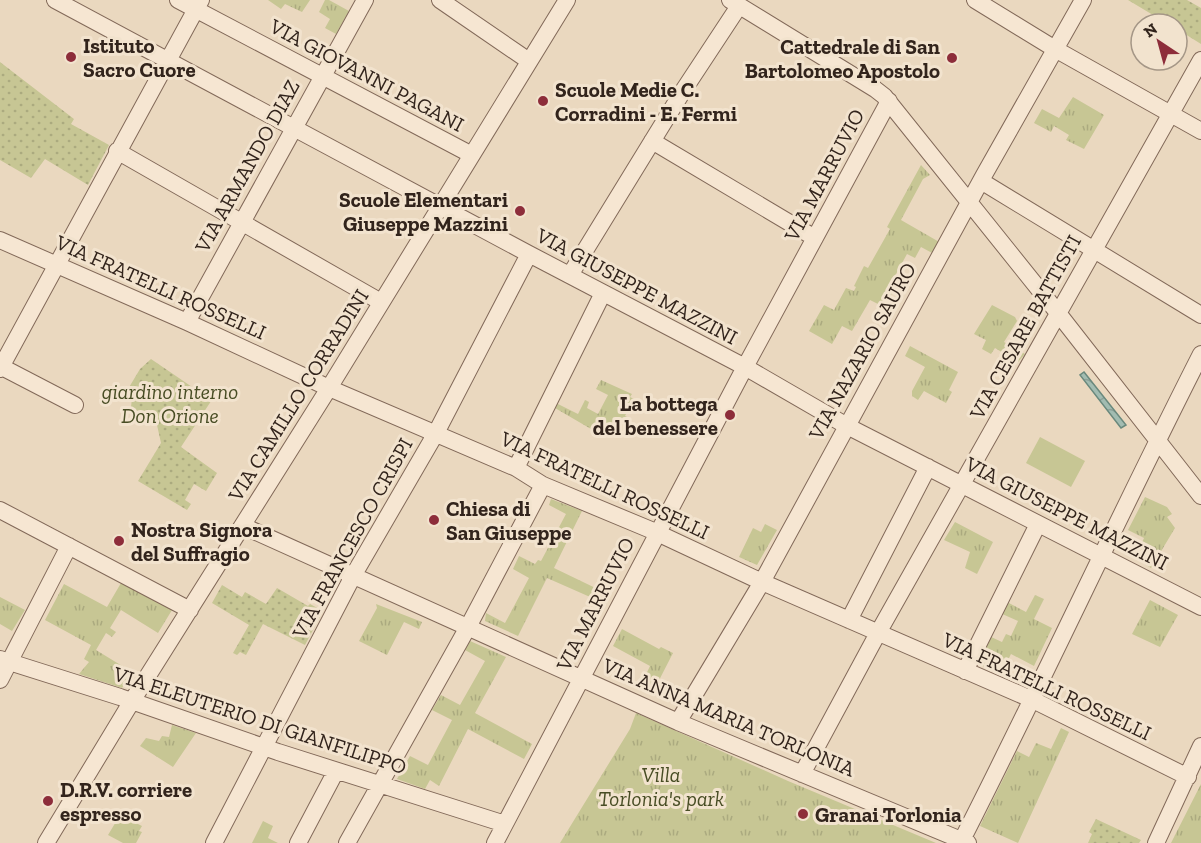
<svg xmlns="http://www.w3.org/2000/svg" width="1201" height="843" font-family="'Zilla Slab',serif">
	<defs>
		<pattern id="grass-tufts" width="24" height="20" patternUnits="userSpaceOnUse" patternTransform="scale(1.5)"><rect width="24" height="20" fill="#c7c694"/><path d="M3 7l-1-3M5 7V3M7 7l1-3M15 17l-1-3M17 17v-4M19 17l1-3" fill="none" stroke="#abaa7f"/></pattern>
		<pattern id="garden-dots" width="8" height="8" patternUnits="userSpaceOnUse" patternTransform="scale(1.5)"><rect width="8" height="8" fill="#c7c694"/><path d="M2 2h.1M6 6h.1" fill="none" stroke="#abaa7f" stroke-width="1.8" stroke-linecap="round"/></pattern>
		<pattern id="water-waves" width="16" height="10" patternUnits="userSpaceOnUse" patternTransform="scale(1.5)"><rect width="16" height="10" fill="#a2bcb1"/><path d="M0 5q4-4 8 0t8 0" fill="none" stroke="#8ca198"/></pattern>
	</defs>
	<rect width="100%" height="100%" fill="#ead8bf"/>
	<path fill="url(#grass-tufts)" d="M268,0H310L302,12L285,4L281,9Z
		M325,0H329L349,11L336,34L325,28L330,19L319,12Z
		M1073,97L1104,115L1084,149L1066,140L1069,135L1054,126L1051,132L1034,123L1042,109L1059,118Z
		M921,165L930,175L923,179L901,220L941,243L934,254L921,247L915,258L907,254L890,285L895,288L884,307L870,300L852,331L842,326L832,344L809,331L824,305L834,310L846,288L854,291L856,287L854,286L864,266L868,268L890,229L887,227Z
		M992,305L1015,317L1017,321L1004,342L1025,354L1018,362L995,348L991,354L982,349L986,340L974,334Z
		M910,346L958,372L949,390L952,392L946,403L924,391L918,400L912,396V391L925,367L905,356Z
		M601,380L632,394L630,397L634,399L625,416L627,417L624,425L616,420L607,436L593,427L591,429L555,408L556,403L578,414L585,400L589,402L587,408L598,414L608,395L596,389Z
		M1145,497L1167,507L1172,514L1167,517L1175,528L1151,568L1143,563L1148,553L1139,549L1144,538L1128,530Z
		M551,499L582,511L554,568L610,595L606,604L547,578L518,636L485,621L486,613L505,623L529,578L513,569L519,556L535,564L538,560L541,561L566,514L549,505Z
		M955,522L993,542L977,574L965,568L970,552L944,540Z
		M765,524L777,530L757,565L739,557L753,528L761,532Z
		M121,583L172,610L158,633L121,610L110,628L116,632L112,637L106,633L96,650L132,672L122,688L79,674L89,662L84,659L91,645L45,620L64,584L107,607Z
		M1035,595L1044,599L1034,619L1052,628L1034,666L1011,654L1006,664L991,657L985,667L974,663L989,636L1002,642L1006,634L1011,636L1018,621L1000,613L1005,601L1026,612Z
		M0,597L25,610L12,631L0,624Z
		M1150,600L1178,615L1160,647L1132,634Z
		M376,604L422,622L419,629L404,622L387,655L359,641L377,608Z
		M622,629L659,649L661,647L673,653L653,692L640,687L650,666L613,646Z
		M470,641L506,657L475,713L532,744L524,759L468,729L439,786L430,780L425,789L397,779L410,756L428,765L452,720L432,710L441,695L460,705L485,661L465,650Z
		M636,713L788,781L936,843H560L630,729Z
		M172,725L196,733L173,767L140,746L146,738L159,741L162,736L169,737Z
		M1061,728L1069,732L1018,843L980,826L1017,751L1029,757L1036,743L1051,749Z
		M1201,784V843H1171Z
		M120,815L142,826L139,831L142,832L136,843H123L108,835Z
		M263,821L273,826L268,838L278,843H252Z"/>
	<path fill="url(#garden-dots)" d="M1128,0H1187L1201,8V44L1177,29V24H1168Z
		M0,62L74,119L71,124L109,145L88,185L45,159L31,178L0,160Z
		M151,359L198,391L217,392L181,447L217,473L206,491L194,484L185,500L191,504L187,510L138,481L161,443L157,425L131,407L132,398L125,394L140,369Z
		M222,585L242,597L245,592L266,604L277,588L308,606L310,604L323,611L305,645L263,624L246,655L240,652L237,655L233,653L249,625L212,603Z
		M1096,819L1141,840L1139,843H1088L1092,834L1089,832Z"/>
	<path fill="#c7c694" d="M1040,437L1085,461L1071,487L1026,463Z"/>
	<path fill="url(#water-waves)" stroke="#6a897d" stroke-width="1.5" d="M1084,372L1126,425L1121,428L1080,375Z"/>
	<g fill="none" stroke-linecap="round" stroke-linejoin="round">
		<defs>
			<path id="minor" d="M55,0L529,254L745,367L847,426L1201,607
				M178,0L472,155
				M440,0L529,61
				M730,0L875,89L884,96L1058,313L1201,496
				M975,0L1055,49L1201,131
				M652,141L815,238
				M117,151L381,302
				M981,181L1201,315
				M0,240L187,322L329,388L516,468L543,485L651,530L762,582L1033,700L1188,777
				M570,275L683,91L739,6
				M187,322L365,0
				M0,366L75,405
				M0,369L201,0
				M516,468L603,293
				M0,510L190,610
				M243,526L678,722L968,843
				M849,620L928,467
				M0,659L120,697L278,752L505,824
				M965,671L1038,524
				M0,680L69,546
				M678,722L762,582L984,175L1083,0
				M802,774L878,633L1201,60
				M962,840C1044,679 1119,515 1201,354
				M46,843L132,701L329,388L567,0
				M214,843L353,576L436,433L529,254
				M298,843L336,771
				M347,843L468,627L543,485
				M495,843L745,367L889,101
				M1156,843L1201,746"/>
		</defs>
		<use href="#minor" stroke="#826959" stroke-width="18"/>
		<use href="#minor" stroke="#f6e6d2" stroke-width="16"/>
	</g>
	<g fill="#8d2d3a" stroke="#f2e3ce" stroke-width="2">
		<circle cx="71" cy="57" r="6"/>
		<circle cx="952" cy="58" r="6"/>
		<circle cx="543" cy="101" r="6"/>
		<circle cx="520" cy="211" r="6"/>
		<circle cx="730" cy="415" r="6"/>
		<circle cx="434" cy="520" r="6"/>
		<circle cx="119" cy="541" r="6"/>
		<circle cx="48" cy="801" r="6"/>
		<circle cx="803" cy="814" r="6"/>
	</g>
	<g text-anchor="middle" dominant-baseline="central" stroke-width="6" stroke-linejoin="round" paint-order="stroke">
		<g font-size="21" font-weight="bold" fill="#32241c" stroke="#f2e3ce" text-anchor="start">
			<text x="83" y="45">Istituto<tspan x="83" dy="24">Sacro Cuore</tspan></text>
			<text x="940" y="46" text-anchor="end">Cattedrale di San<tspan x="940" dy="24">Bartolomeo Apostolo</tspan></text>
			<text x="555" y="89">Scuole Medie C.<tspan x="555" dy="24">Corradini - E. Fermi</tspan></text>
			<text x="508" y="199" text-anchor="end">Scuole Elementari<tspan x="508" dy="24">Giuseppe Mazzini</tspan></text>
			<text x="718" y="403" text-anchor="end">La bottega<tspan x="718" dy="24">del benessere</tspan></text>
			<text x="446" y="508">Chiesa di<tspan x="446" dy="24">San Giuseppe</tspan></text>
			<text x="131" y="529">Nostra Signora<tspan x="131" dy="24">del Suffragio</tspan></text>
			<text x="60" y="789">D.R.V. corriere<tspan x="60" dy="24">espresso</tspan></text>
			<text x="815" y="814">Granai Torlonia</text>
		</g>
		<g font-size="21" fill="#32241c" stroke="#f2e3ce">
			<text transform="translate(367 75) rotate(28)">VIA GIOVANNI PAGANI</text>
			<text transform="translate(247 166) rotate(-61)">VIA ARMANDO DIAZ</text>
			<text transform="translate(824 175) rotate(-62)">VIA MARRUVIO</text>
			<text transform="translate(637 286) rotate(28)">VIA GIUSEPPE MAZZINI</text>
			<text transform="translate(161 287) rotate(24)">VIA FRATELLI ROSSELLI</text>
			<text transform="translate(1025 327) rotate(-61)">VIA CESARE BATTISTI</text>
			<text transform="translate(862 351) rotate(-61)">VIA NAZARIO SAURO</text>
			<text transform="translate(298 395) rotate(-58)">VIA CAMILLO CORRADINI</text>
			<text transform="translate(605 485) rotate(25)">VIA FRATELLI ROSSELLI</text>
			<text transform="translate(1067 513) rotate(27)">VIA GIUSEPPE MAZZINI</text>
			<text transform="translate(352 538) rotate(-61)">VIA FRANCESCO CRISPI</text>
			<text transform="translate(595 604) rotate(-63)">VIA MARRUVIO</text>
			<text transform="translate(1047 686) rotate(25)">VIA FRATELLI ROSSELLI</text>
			<text transform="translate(729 717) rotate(23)">VIA ANNA MARIA TORLONIA</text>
			<text transform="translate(260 720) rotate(18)">VIA ELEUTERIO DI GIANFILIPPO</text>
		</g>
		<g font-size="21" font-style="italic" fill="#484d24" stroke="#f2e3ce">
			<text x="170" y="391">giardino interno<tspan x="170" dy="24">Don Orione</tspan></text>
			<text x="661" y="774">Villa<tspan x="661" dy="24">Torlonia's park</tspan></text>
		</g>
	</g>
	<g transform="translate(1159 42) rotate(324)"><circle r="28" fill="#f2e3ce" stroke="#a59787" stroke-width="1.5"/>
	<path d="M0-4.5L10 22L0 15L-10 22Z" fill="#8d2d3a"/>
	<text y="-9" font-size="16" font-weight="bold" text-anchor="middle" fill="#32241c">N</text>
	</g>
</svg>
